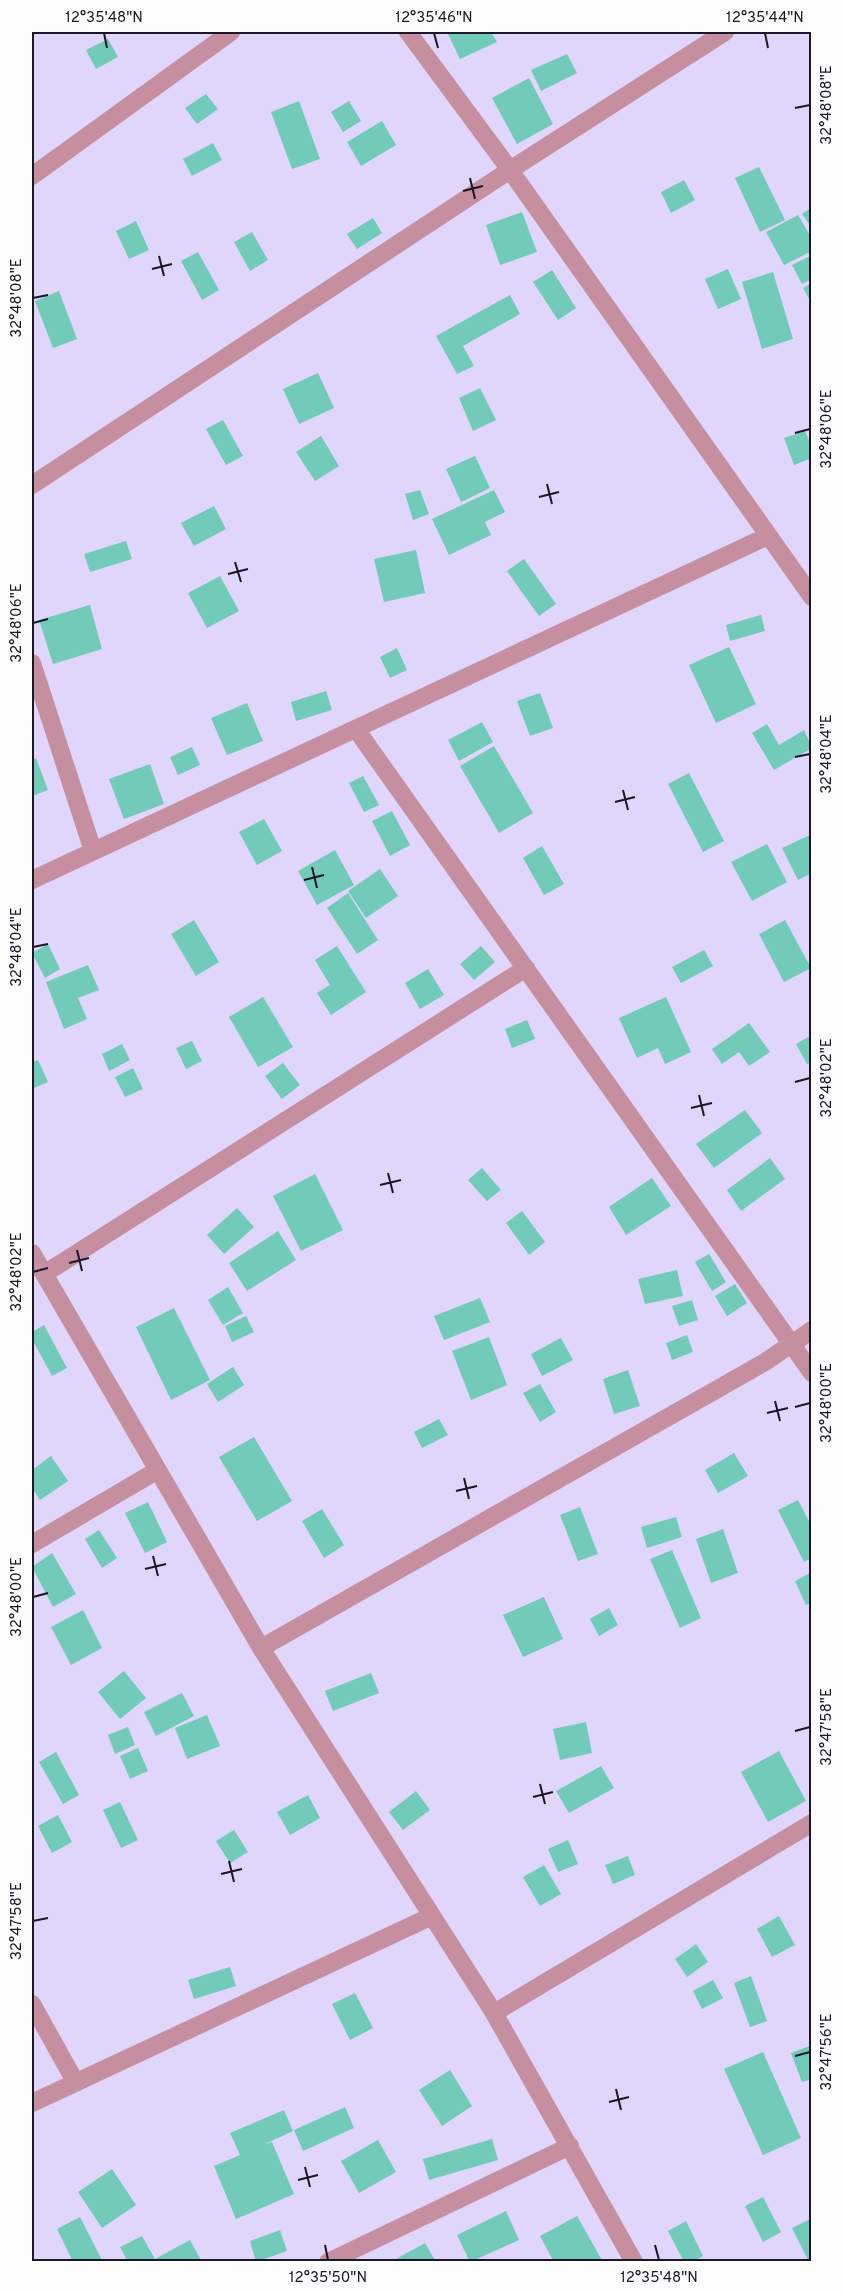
<svg xmlns="http://www.w3.org/2000/svg" width="843" height="2293" font-family="Overpass,sans-serif">
	<rect width="100%" height="100%" fill="#e0d5fa"/>
	<path fill="#72cbb8" d="M447,32H491L497,42L460,59Z
		M108,39L118,57L96,69L86,50Z
		M567,54L577,73L541,91L531,70Z
		M529,78L553,124L517,144L492,98Z
		M206,94L218,109L197,124L185,108Z
		M299,101L320,159L292,169L271,112Z
		M349,101L361,121L343,132L331,112Z
		M382,121L396,145L361,166L347,142Z
		M213,143L222,160L192,176L183,159Z
		M759,167L785,220L760,232L735,178Z
		M684,180L695,200L671,213L661,192Z
		M812,207V228L802,214Z
		M522,212L537,252L500,265L486,225Z
		M798,215L812,239V251L784,265L766,232Z
		M373,218L382,233L357,249L347,234Z
		M136,221L149,250L129,259L116,231Z
		M252,232L268,260L250,271L234,242Z
		M198,252L219,290L202,300L181,261Z
		M812,255V279L802,284L792,265Z
		M728,269L741,299L718,309L705,279Z
		M552,270L576,308L558,320L533,282Z
		M773,272L793,339L762,349L742,282Z
		M812,283V304L803,288Z
		M59,291L77,339L53,348L35,301Z
		M510,295L520,314L463,346L474,366L457,374L436,336Z
		M318,373L334,408L299,424L283,389Z
		M480,388L496,420L473,431L459,398Z
		M223,420L243,456L226,465L206,429Z
		M805,431L812,448V458L794,465L784,438Z
		M321,436L339,466L315,481L296,452Z
		M475,456L490,488L461,502L446,469Z
		M420,490L429,514L413,520L405,494Z
		M494,490L505,512L485,522L491,535L449,555L432,519Z
		M214,506L226,529L194,546L181,523Z
		M126,541L132,559L90,572L84,554Z
		M416,550L425,593L384,602L374,559Z
		M524,559L556,604L539,616L507,571Z
		M220,576L239,611L207,628L188,593Z
		M90,605L102,649L53,664L39,620Z
		M761,615L765,631L730,641L726,625Z
		M729,647L756,704L716,723L689,665Z
		M397,648L407,670L390,678L380,657Z
		M326,691L332,710L296,721L291,702Z
		M540,693L553,728L530,736L517,701Z
		M247,703L263,741L227,755L211,718Z
		M482,722L493,742L459,761L448,740Z
		M767,724L779,745L804,730L812,748L774,770L752,733Z
		M494,746L533,813L499,833L460,766Z
		M192,747L200,765L178,775L170,757Z
		M36,758L48,790L32,796V760Z
		M150,764L164,804L124,819L109,779Z
		M689,773L724,841L703,852L668,784Z
		M363,776L379,805L364,812L349,783Z
		M392,811L410,845L390,856L372,821Z
		M264,819L282,851L257,865L239,832Z
		M812,834V873L798,880L782,848Z
		M767,844L787,882L752,901L731,862Z
		M542,846L564,884L544,895L523,858Z
		M335,850L354,885L317,905L298,871Z
		M380,869L398,896L366,918L348,891Z
		M348,893L378,940L357,954L327,908Z
		M194,920L219,962L196,976L171,934Z
		M785,920L811,968L784,982L759,934Z
		M48,944L60,969L45,978L32,953Z
		M337,946L366,992L331,1015L317,993L330,985L315,960Z
		M481,946L495,962L474,980L460,964Z
		M704,950L713,966L681,983L672,967Z
		M88,965L99,990L78,998L87,1019L64,1029L46,982Z
		M428,969L444,995L420,1009L405,983Z
		M263,997L293,1047L258,1067L229,1017Z
		M666,997L691,1052L665,1064L658,1048L637,1058L619,1018Z
		M527,1020L535,1039L512,1048L505,1029Z
		M749,1023L770,1052L749,1066L739,1052L722,1064L712,1049Z
		M812,1035V1062L807,1064L796,1044Z
		M192,1041L202,1061L186,1069L176,1048Z
		M122,1044L130,1060L109,1071L102,1054Z
		M38,1060L48,1082L32,1089V1062Z
		M283,1063L300,1085L282,1099L265,1076Z
		M133,1068L143,1089L125,1097L115,1077Z
		M745,1110L762,1133L714,1168L696,1144Z
		M770,1158L785,1179L741,1211L727,1190Z
		M482,1168L501,1190L487,1201L468,1180Z
		M315,1174L343,1230L301,1251L273,1196Z
		M652,1178L671,1206L626,1235L609,1207Z
		M237,1208L254,1227L224,1254L207,1235Z
		M522,1211L545,1242L529,1255L506,1223Z
		M278,1231L296,1260L247,1291L229,1263Z
		M709,1254L726,1282L712,1291L695,1262Z
		M677,1270L683,1296L645,1304L638,1279Z
		M735,1284L747,1303L727,1316L715,1296Z
		M228,1287L243,1313L223,1325L208,1300Z
		M480,1298L490,1322L444,1340L434,1316Z
		M692,1300L698,1320L679,1326L672,1306Z
		M174,1308L210,1380L171,1400L136,1327Z
		M246,1316L254,1332L232,1342L225,1326Z
		M44,1325L67,1368L52,1376L32,1339V1332Z
		M687,1335L693,1352L672,1360L666,1343Z
		M489,1337L507,1385L471,1400L452,1351Z
		M561,1338L573,1360L542,1376L531,1354Z
		M233,1367L244,1385L218,1402L207,1384Z
		M628,1370L640,1406L614,1414L603,1379Z
		M540,1384L556,1412L540,1422L523,1393Z
		M439,1419L448,1435L422,1448L414,1432Z
		M254,1437L292,1501L257,1521L219,1457Z
		M734,1453L748,1476L718,1493L705,1470Z
		M51,1456L68,1481L40,1500L32,1488V1470Z
		M798,1500L812,1527V1558L804,1562L778,1510Z
		M148,1502L167,1542L145,1553L125,1513Z
		M580,1507L598,1554L578,1561L560,1515Z
		M322,1509L344,1545L324,1558L302,1521Z
		M676,1517L682,1537L647,1548L641,1527Z
		M723,1529L738,1573L711,1583L696,1539Z
		M99,1530L117,1558L102,1568L85,1539Z
		M672,1550L701,1618L680,1628L650,1559Z
		M52,1553L76,1594L53,1607L32,1567Z
		M812,1572V1602L806,1605L795,1581Z
		M544,1597L563,1639L523,1657L503,1615Z
		M609,1608L618,1625L599,1636L590,1619Z
		M83,1610L102,1648L71,1665L51,1627Z
		M124,1671L146,1698L120,1719L98,1692Z
		M371,1673L379,1693L333,1711L325,1691Z
		M182,1693L194,1716L156,1736L144,1712Z
		M207,1715L220,1746L187,1759L175,1728Z
		M586,1722L592,1753L560,1760L553,1729Z
		M128,1727L135,1745L115,1754L108,1735Z
		M138,1748L148,1771L130,1779L120,1756Z
		M779,1751L806,1801L768,1822L741,1772Z
		M56,1752L79,1795L63,1804L39,1762Z
		M601,1766L614,1788L569,1813L556,1791Z
		M416,1791L430,1810L403,1830L389,1812Z
		M308,1795L320,1818L290,1835L277,1812Z
		M120,1802L138,1840L121,1848L103,1810Z
		M58,1815L72,1842L52,1853L38,1826Z
		M234,1830L248,1852L230,1863L216,1841Z
		M568,1840L578,1864L558,1872L548,1849Z
		M628,1856L635,1875L613,1884L605,1865Z
		M544,1865L561,1894L540,1906L523,1877Z
		M779,1916L795,1945L772,1957L757,1929Z
		M696,1944L708,1962L687,1977L675,1959Z
		M230,1967L236,1986L194,1999L188,1980Z
		M751,1976L767,2021L750,2027L734,1983Z
		M713,1980L723,1998L702,2009L693,1991Z
		M355,1993L373,2028L350,2040L332,2004Z
		M812,2045V2079L802,2082L791,2053Z
		M763,2052L801,2138L763,2155L724,2069Z
		M450,2070L472,2106L442,2126L419,2090Z
		M345,2107L354,2128L303,2151L294,2130Z
		M284,2110L293,2131L263,2145L272,2142L294,2194L236,2219L214,2166L240,2155L230,2133Z
		M492,2139L498,2160L429,2180L423,2159Z
		M378,2140L396,2172L359,2193L341,2161Z
		M112,2169L136,2205L102,2228L78,2192Z
		M763,2197L781,2232L763,2242L745,2206Z
		M506,2211L519,2240L470,2262L457,2235Z
		M577,2216L603,2262H554L540,2236Z
		M80,2217L103,2262H73L57,2229Z
		M812,2218V2262H809L792,2228Z
		M686,2221L703,2256L692,2262H684L668,2231Z
		M280,2230L287,2251L256,2262L250,2241Z
		M142,2236L155,2259L190,2240L202,2262H128L120,2247Z
		M425,2243L436,2262H398L396,2259Z"/>
	<g fill="none" stroke-linecap="round" stroke-linejoin="round">
		<path stroke="#c58fa0" stroke-width="18" d="M408,32L510,170L812,597
			M32,176L231,32
			M32,485L510,170L725,32
			M32,663L93,851
			M356,729L812,1373
			M32,880L768,536
			M32,1253L261,1648L494,2013L634,2262
			M44,1274L526,968
			M32,1544L158,1470
			M261,1648L765,1362L812,1330
			M32,2004L76,2083
			M494,2013L812,1823
			M32,2103L432,1916
			M328,2262L570,2146"/>
	</g>
	<path fill="none" stroke="#1b1724" stroke-width="2" d="M104,33L107,48M434,33L438,48M765,33L768,48M795,108L810,105M470,178L475,199M463,191L483,186M159,256L164,276M152,269L172,264M33,298L48,295M795,433L810,429M547,484L552,504M539,497L559,492M235,562L241,582M228,574L248,569M33,623L48,619M795,757L810,754M623,790L628,810M615,802L635,797M312,867L317,888M304,880L324,875M33,947L48,944M795,1082L810,1078M699,1095L704,1116M691,1108L712,1103M388,1173L393,1193M380,1185L401,1180M77,1250L82,1271M69,1263L89,1258M33,1272L48,1268M775,1401L780,1421M795,1407L810,1403M767,1413L788,1408M464,1478L469,1499M456,1491L477,1486M153,1556L158,1576M145,1569L166,1564M33,1597L48,1593M795,1731L810,1727M540,1784L545,1804M533,1797L553,1792M229,1861L234,1882M221,1874L242,1869M33,1921L48,1918M795,2056L810,2052M616,2089L621,2110M609,2102L629,2097M305,2167L310,2187M298,2180L318,2175M325,2245L328,2260M655,2245L659,2260"/>
	<rect width="843" height="2293" fill="none" stroke="#fdfdfd" stroke-width="66"/>
	<rect x="33" y="33" width="777" height="2227" fill="none" stroke="#1b1724" stroke-width="2"/>
	<g font-size="15" text-anchor="middle" fill="#1b1724">
		<text x="104" y="22">12°35'48"N</text>
		<text x="434" y="22">12°35'46"N</text>
		<text x="765" y="22">12°35'44"N</text>
		<text transform="translate(826 105) rotate(-90)" y="5">32°48'08"E</text>
		<text transform="translate(16 298) rotate(-90)" y="5">32°48'08"E</text>
		<text transform="translate(826 429) rotate(-90)" y="5">32°48'06"E</text>
		<text transform="translate(16 623) rotate(-90)" y="5">32°48'06"E</text>
		<text transform="translate(826 754) rotate(-90)" y="5">32°48'04"E</text>
		<text transform="translate(16 947) rotate(-90)" y="5">32°48'04"E</text>
		<text transform="translate(826 1078) rotate(-90)" y="5">32°48'02"E</text>
		<text transform="translate(16 1272) rotate(-90)" y="5">32°48'02"E</text>
		<text transform="translate(826 1403) rotate(-90)" y="5">32°48'00"E</text>
		<text transform="translate(16 1597) rotate(-90)" y="5">32°48'00"E</text>
		<text transform="translate(826 1727) rotate(-90)" y="5">32°47'58"E</text>
		<text transform="translate(16 1921) rotate(-90)" y="5">32°47'58"E</text>
		<text transform="translate(826 2052) rotate(-90)" y="5">32°47'56"E</text>
		<text x="328" y="2282">12°35'50"N</text>
		<text x="659" y="2282">12°35'48"N</text>
	</g>
</svg>
